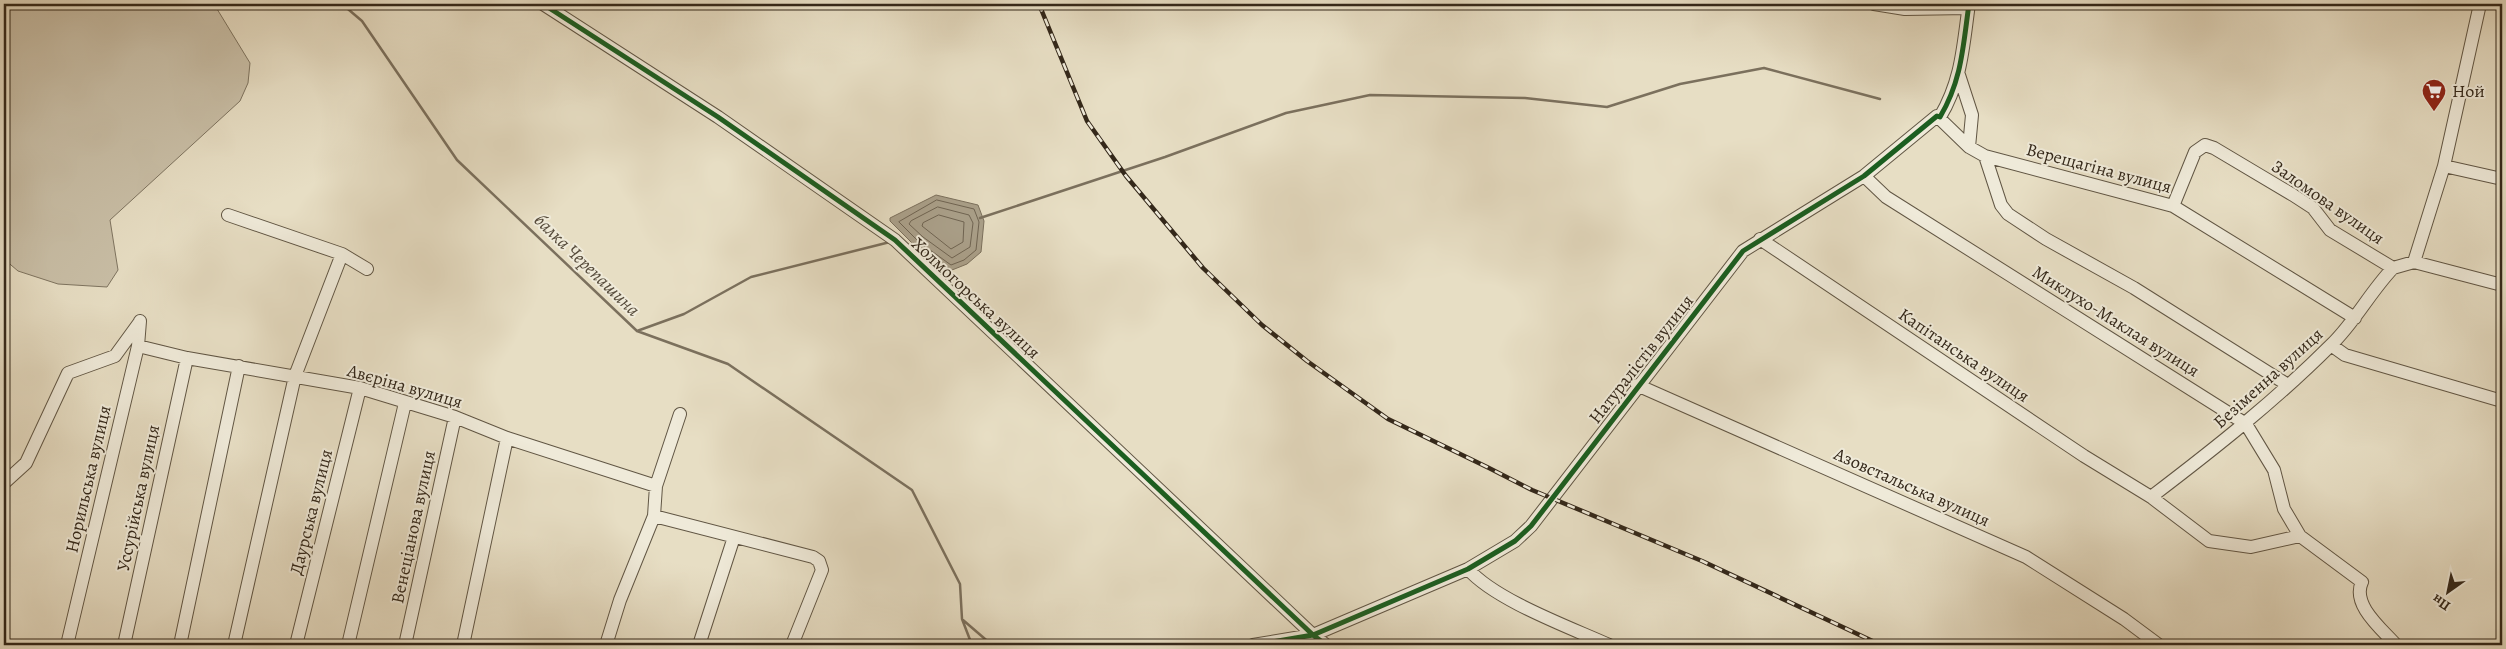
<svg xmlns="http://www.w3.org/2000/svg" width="2506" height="649" font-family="Alegreya,serif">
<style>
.green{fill:#c9bfa7;stroke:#7e7460}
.water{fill:#aaa08a;stroke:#7b705d}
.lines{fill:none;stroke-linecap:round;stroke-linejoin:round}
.shore{stroke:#6f6452;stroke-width:1}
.stream{stroke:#7b705d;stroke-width:2.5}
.minor-casing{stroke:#615644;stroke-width:14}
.minor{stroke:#efead9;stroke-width:12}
.rail-casing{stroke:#34281a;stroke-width:4.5}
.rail{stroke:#efead9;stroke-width:2.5;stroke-dasharray:8;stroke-linecap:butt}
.cycleway-casing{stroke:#efead9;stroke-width:8}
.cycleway{stroke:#1b5e20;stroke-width:5}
.labels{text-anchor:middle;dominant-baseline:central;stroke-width:4;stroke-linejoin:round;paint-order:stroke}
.poi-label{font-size:18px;fill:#34281a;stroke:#efead9;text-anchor:start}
.street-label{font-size:18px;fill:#34281a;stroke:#efead9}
.water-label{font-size:19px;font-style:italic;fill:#574c3c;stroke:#efead9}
</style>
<rect width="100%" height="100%" fill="#e7dec4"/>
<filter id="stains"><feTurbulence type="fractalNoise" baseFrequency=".004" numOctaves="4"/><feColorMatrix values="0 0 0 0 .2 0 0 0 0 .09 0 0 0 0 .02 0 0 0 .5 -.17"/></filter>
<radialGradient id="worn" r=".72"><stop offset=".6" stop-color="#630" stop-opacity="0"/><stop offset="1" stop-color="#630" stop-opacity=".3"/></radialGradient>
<path class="green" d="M4 4H214L250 63 248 83 240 101 110 220 118 270 107 287 58 284 18 271 4 259Z"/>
<path class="water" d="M936 195 978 205 984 221 981 252 967 264 952 270 915 246 890 221V218Z"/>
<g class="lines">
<path class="shore" d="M937 200 974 209 979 222 976 250 964 260 951 265 919 242 899 222Z
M938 207 969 215 973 223 970 247 952 258 923 237 909 224 911 221Z
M939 215 964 222 963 242 951 249 922 226 923 223Z"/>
<path class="stream" d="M342 4 362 21 457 160 637 331 728 364 912 490 960 584 962 619 972 645
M980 218 1165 157 1286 113 1370 95 1525 98 1607 107 1680 84 1764 68 1880 99
M637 331 684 314 751 277 890 242
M963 620 992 645"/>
<defs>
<path id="minor" d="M543 4 718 117 895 240 1313 635 1326 645
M1874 4 1905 9 1968 8
M1959 75 1972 115 1969 147
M1937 116 1969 147 1985 156 2173 206 2355 318
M1985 156 2001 205 2008 214 2046 239 2134 288 2288 385
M2444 166 2502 179
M1864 176 1886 197 2246 424 2274 470 2284 509 2300 536
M2173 206 2195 152 2205 145 2214 148 2293 195 2313 208 2330 230 2393 268 2414 262 2502 285
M228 215 342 254 367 269
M1760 239 2084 456 2151 497 2209 541 2251 547 2300 536 2362 582C2351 605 2383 630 2396 645
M2414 262 2444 166 2480 4
M2331 345 2345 355 2502 401
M138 346 187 358 360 388 455 417 507 438 656 486
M1637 385 2026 557 2124 619 2159 645
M4 483 26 463 68 373 115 356 139 323
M2151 497C2214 449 2275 401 2331 345 2355 322 2370 292 2393 268
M654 516 813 557 819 561 822 570 792 645
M1468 569C1495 600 1569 627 1609 645
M67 645 138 346 140 321
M124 645 187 358
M180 645 239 366
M234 645 295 376 342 254
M296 645 360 388
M348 645 405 403
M405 645 455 417
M463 645 507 438
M606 645 620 600 654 516 656 486 680 414
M699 645 734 537
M1253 645 1313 635 1468 569 1515 541 1531 526 1743 251 1864 176 1937 116 1940 117C1962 80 1963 46 1969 4"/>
</defs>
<use href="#minor" class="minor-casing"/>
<use href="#minor" class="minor"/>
<defs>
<path id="rail" d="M1039 4 1087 121 1126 176 1203 268 1262 325 1307 361 1388 419 1489 468 1532 490 1702 561 1881 645"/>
</defs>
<use href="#rail" class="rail-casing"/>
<use href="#rail" class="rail"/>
<defs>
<path id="cycleway" d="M543 4 718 117 895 240 1313 635 1326 645
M1253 645 1313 635 1468 569 1515 541 1531 526 1743 251 1864 176 1937 116 1940 117C1962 80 1963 46 1969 4"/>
</defs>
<use href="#cycleway" class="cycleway-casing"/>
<use href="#cycleway" class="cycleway"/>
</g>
<defs>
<symbol id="supermarket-pin" viewBox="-11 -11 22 30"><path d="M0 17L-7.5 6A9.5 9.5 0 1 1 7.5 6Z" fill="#8f2418" stroke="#efead9"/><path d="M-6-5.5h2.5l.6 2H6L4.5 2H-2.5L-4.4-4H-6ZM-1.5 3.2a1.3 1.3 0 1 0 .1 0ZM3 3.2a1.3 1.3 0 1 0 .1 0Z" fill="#fff"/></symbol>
</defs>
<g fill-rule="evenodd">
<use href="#supermarket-pin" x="2420" y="77" width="28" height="38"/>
</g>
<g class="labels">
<g class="poi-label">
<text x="2452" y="91">Ной</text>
</g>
<g class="street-label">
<text transform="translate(2099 168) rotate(15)">Верещагіна вулиця</text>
<text transform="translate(2328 202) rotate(35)">Заломова вулиця</text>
<text transform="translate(976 298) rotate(43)">Холмогорська вулиця</text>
<text transform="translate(2116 321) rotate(32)">Миклухо-Маклая вулиця</text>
<text transform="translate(1964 355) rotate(34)">Капітанська вулиця</text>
<text transform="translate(1641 359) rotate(-52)">Натуралістів вулиця</text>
<text transform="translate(2268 378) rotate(-42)">Безіменна вулиця</text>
<text transform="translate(405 386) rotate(16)">Авєріна вулиця</text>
<text transform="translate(88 479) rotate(-77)">Норильська вулиця</text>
<text transform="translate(1912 487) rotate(24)">Азовстальська вулиця</text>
<text transform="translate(138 498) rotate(-78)">Уссурійська вулиця</text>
<text transform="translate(311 512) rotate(-76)">Даурська вулиця</text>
<text transform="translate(413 527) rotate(-78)">Венеціанова вулиця</text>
</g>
<g class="water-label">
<text transform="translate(587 265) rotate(44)">балка Черепашина</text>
</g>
</g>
<rect width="2506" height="649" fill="none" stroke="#e7dec4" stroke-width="20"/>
<rect x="5" y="5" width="2496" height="639" fill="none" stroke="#34281a" stroke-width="2.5"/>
<rect x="10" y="10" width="2486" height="629" fill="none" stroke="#34281a"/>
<g transform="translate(2448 592) rotate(213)" stroke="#efead9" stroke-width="4" paint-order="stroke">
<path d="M0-4L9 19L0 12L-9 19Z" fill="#34281a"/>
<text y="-8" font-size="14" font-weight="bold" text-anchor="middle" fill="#34281a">Пн</text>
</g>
<rect width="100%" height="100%" filter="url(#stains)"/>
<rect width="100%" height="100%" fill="url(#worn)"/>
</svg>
